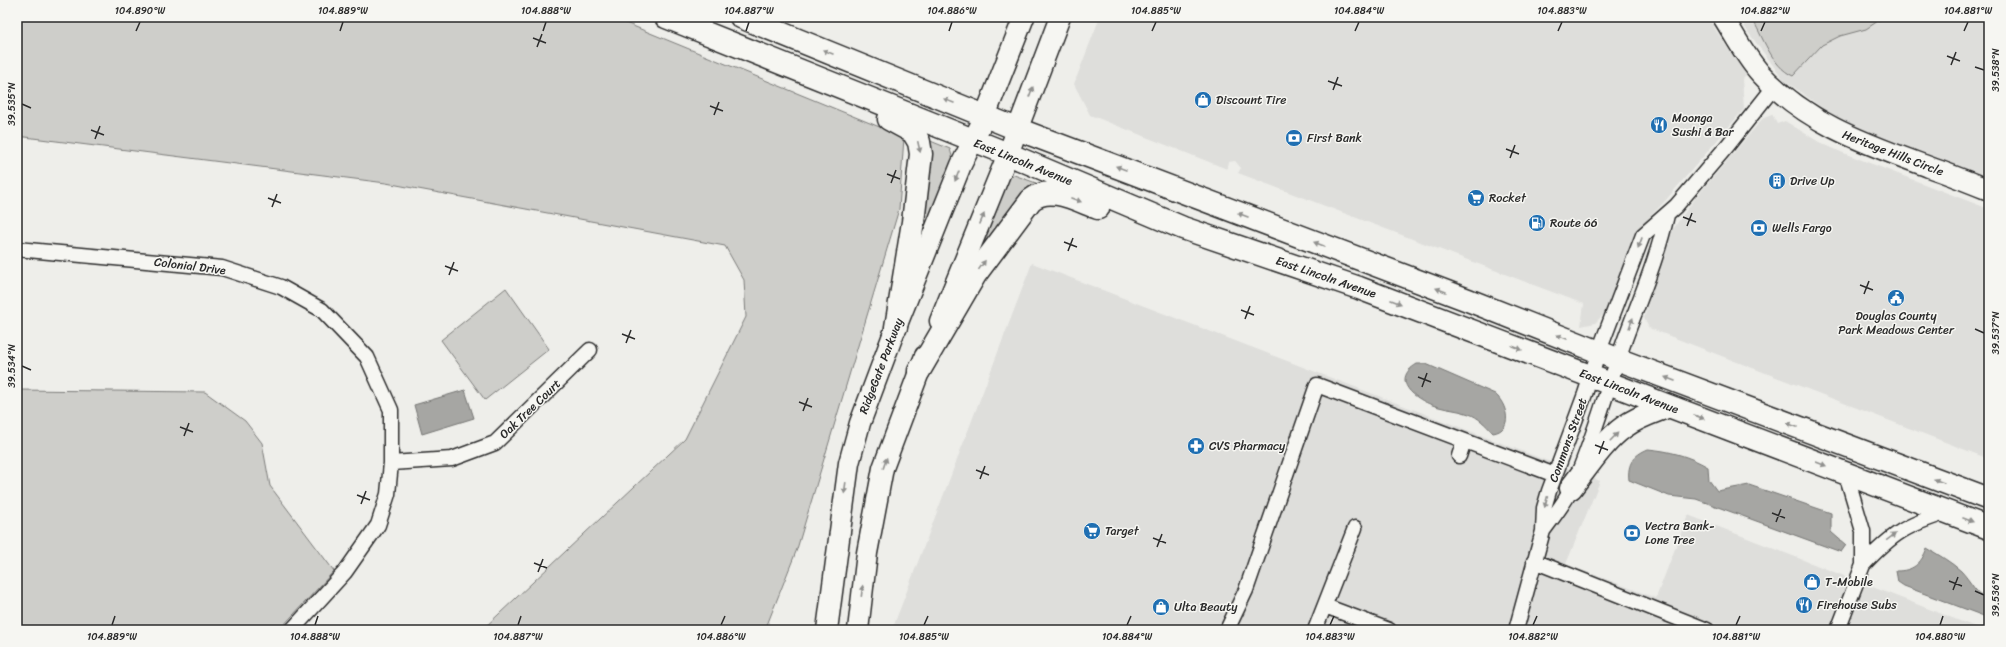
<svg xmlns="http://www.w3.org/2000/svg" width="2006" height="647" font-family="Sriracha,sans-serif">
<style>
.built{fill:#dededb}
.green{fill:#cececa;stroke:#7c7c7a}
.water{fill:#a6a6a3;stroke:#757573}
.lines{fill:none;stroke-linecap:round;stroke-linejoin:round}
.street-casing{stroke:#2b2b2b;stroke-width:17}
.secondary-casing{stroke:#2b2b2b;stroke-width:23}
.primary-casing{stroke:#2b2b2b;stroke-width:25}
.street{stroke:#f6f6f2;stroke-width:14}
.secondary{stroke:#f6f6f2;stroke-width:20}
.primary{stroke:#f6f6f2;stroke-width:22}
.oneway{fill:#90908e}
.ticks{fill:none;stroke:#2b2b2b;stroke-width:1.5}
.labels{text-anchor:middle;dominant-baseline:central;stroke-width:3;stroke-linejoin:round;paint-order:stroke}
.poi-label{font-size:12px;fill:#2b2b2b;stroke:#f6f6f2;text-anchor:start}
.street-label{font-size:12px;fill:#2b2b2b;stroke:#f6f6f2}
.neatline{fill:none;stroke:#2b2b2b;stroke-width:1.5}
.ticks-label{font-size:10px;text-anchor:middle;fill:#2b2b2b}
</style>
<rect width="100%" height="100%" fill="#eeeeea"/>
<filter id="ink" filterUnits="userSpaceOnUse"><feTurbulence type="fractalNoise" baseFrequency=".025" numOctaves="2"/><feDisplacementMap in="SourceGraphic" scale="8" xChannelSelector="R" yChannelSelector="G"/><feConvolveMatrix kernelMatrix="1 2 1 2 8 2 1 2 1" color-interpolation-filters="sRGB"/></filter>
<g filter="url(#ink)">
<path class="built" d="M1100 17H1710L1715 29 1746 75 1742 79 1744 109 1665 201 1638 229 1607 311 1595 323 1581 326 1584 304 1238 173 1241 168 1235 161 1229 162 1227 169 1090 115 1074 84Z
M1739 17H1989V177L1842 122 1784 80 1748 32Z
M1772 114 1777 124 1785 121 1819 142 1841 152 1989 209V459L1649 328 1644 318 1666 239 1693 201 1764 117Z
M1032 263 1600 481 1566 564 1656 598 1688 515 1983 630H892Z"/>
<path class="green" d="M17 17H611L904 137 899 209 797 549 765 630H482L685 439 746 317 744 280 725 246 386 183 17 136Z
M1751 17H1884L1866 29 1840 36 1822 45 1793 76C1771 66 1763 36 1751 17Z
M928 140 950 149 953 160 921 240Z
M1014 175 1036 183V187L973 259 1009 176Z
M506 288 549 349 485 400 441 340Z
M17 390 205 392 245 421 262 443 270 486 334 571 279 630H17Z"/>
<path class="water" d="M1417 364H1426L1495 394C1507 404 1514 430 1493 433 1486 425 1478 417 1469 414 1459 410 1449 410 1439 407 1418 402 1388 381 1417 364Z
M465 390 474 418 422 434 414 405Z
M1648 449C1670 451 1689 456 1708 467L1709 480 1717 491 1749 485 1831 513V532L1846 545 1841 552 1696 499 1669 496 1629 480C1627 463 1634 455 1648 449Z
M1927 548C1939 555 1951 562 1961 571 1970 580 1977 596 1989 601V618L1904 586 1898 582 1896 571C1913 571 1921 564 1927 548Z"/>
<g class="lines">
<defs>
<path id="street" d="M17 249 222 268 281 287 322 310 367 357 391 410V463L388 494 378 525 345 572 292 630
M1459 456 1464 441
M391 463 452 459 495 443 590 350
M1543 531C1553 517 1564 504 1572 488 1591 446 1603 402 1618 359 1634 311 1656 265 1667 215
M1534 561 1707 630
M1863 565C1893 533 1906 525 1948 512
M1325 606 1389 630
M1227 630 1246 590 1317 385 1555 475
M1315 630 1355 528
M1516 630 1543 531 1544 508 1549 491 1585 394 1599 351 1643 235 1676 206 1728 145 1774 87
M1838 630 1863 565V531L1846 474"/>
<path id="secondary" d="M1723 17C1735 36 1745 56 1760 73 1807 124 1867 144 1929 167 1949 174 1969 182 1989 190
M940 321 1008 154 1060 17
M827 630 849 463 860 423 896 327 961 165 985 116 1024 17
M858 630 867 553 883 468 925 356"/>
<path id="primary" d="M666 17 1008 154 1183 228 1359 288 1989 528
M741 17 1017 129 1468 300 1617 359 1989 499
M889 119 913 132 919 142 921 154 913 222 896 327
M919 371 975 275 1031 200C1050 184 1078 201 1098 208
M1571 488C1586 469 1604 441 1624 427 1637 417 1654 412 1669 406"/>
</defs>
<use href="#street" class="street-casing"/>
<use href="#secondary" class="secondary-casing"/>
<use href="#primary" class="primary-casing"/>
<use href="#street" class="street"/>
<use href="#secondary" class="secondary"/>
<use href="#primary" class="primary"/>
</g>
<defs><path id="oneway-solid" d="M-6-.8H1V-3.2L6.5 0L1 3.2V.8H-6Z"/></defs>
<g class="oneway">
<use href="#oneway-solid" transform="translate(828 52) rotate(-158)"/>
<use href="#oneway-solid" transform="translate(1031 92) rotate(-69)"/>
<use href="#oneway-solid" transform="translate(949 101) rotate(-158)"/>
<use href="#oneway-solid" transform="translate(919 147) rotate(77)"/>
<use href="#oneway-solid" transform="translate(1121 168) rotate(-159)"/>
<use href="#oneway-solid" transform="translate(957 176) rotate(112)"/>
<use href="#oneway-solid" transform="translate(1076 200) rotate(21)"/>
<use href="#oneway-solid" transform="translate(1243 215) rotate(-159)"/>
<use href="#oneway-solid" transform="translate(982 219) rotate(-67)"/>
<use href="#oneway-solid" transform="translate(1640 243) rotate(111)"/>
<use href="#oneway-solid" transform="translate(1319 244) rotate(-159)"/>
<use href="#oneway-solid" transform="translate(982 265) rotate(-54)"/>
<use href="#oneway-solid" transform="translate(1441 290) rotate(-159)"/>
<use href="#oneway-solid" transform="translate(1396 302) rotate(21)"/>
<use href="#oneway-solid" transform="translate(1631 323) rotate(-70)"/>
<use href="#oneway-solid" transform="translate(1562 337) rotate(-159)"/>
<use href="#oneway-solid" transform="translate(1517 348) rotate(21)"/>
<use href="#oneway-solid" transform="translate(1670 379) rotate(-159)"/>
<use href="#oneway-solid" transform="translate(1699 417) rotate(21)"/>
<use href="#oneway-solid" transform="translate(1792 425) rotate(-159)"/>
<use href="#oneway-solid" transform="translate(1614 437) rotate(-46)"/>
<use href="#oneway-solid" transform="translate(885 463) rotate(-71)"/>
<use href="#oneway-solid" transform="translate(1821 464) rotate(21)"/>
<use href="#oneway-solid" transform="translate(1939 481) rotate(-159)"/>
<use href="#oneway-solid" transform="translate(845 488) rotate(98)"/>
<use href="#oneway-solid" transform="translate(1546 502) rotate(104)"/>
<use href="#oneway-solid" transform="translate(1968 520) rotate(21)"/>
<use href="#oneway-solid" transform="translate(1891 537) rotate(-36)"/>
<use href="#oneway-solid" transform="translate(862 591) rotate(-83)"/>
</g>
</g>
<path class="ticks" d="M136 31 140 22M340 31 343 22M543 31 546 22M746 31 749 22M949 31 952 22M1152 31 1156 22M1355 31 1359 22M1558 31 1562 22M1761 31 1765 22M1964 31 1968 22M533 38 546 43M537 47 542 34M1947 56 1960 61M1951 65 1956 52M1975 67 1984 70M1328 81 1342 86M1333 90 1338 77M22 104 31 108M710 106 723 111M714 115 719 102M91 130 104 135M95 139 100 126M1506 149 1519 154M1510 158 1515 145M887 174 900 179M891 183 896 170M268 198 281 203M272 207 277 194M1683 217 1696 222M1687 226 1692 213M1064 242 1077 247M1068 251 1073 238M445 266 458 271M449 275 454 262M1860 285 1873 290M1864 294 1869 281M1241 310 1254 315M1245 319 1250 306M1975 329 1984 333M622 334 635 339M626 343 631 330M22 366 31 370M1418 377 1431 382M1422 387 1427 373M799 402 812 407M803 411 808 398M180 427 193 432M184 436 189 423M1595 445 1608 450M1599 454 1604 441M976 470 989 475M980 479 985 466M357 495 370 500M361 504 366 491M1772 513 1785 518M1776 522 1781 509M1153 538 1166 543M1157 547 1162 534M534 563 547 568M538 572 543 559M1949 581 1962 586M1953 590 1958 577M1975 591 1984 595M112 625 115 616M315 625 318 616M518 625 521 616M721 625 725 616M924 625 928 616M1127 625 1131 616M1330 625 1334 616M1533 625 1537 616M1736 625 1740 616M1940 625 1943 616"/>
<defs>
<symbol id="shop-disc" viewBox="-11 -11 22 22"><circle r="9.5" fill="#1f6fb2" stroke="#f6f6f2"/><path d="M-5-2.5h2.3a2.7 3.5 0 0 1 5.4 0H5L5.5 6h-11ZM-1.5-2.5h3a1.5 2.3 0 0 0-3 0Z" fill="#fff"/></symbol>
<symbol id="restaurant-disc" viewBox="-11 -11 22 22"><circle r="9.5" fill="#1f6fb2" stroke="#f6f6f2"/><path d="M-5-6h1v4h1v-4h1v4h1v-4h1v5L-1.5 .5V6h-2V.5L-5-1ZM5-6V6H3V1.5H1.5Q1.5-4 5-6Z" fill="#fff"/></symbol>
<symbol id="bank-disc" viewBox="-11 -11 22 22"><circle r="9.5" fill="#1f6fb2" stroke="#f6f6f2"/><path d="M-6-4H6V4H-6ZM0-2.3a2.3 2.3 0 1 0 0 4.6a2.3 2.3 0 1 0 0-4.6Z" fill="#fff"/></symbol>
<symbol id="building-disc" viewBox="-11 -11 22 22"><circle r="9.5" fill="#1f6fb2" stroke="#f6f6f2"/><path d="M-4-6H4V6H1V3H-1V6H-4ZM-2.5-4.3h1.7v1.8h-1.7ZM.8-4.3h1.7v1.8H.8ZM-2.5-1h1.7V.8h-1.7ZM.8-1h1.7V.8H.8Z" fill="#fff"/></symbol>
<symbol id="supermarket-disc" viewBox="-11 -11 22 22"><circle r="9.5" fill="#1f6fb2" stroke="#f6f6f2"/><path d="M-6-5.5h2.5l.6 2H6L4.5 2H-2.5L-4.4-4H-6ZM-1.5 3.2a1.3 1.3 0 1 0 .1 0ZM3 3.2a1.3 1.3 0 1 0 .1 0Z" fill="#fff"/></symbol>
<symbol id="fuel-disc" viewBox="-11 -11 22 22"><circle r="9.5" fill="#1f6fb2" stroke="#f6f6f2"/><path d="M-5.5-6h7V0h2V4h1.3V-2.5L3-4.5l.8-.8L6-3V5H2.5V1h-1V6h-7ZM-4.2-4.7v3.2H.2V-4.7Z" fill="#fff"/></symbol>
<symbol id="civic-disc" viewBox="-11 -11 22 22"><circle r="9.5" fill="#1f6fb2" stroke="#f6f6f2"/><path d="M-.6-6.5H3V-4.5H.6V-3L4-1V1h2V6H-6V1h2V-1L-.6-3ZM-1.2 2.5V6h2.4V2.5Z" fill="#fff"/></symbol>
<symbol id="pharmacy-disc" viewBox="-11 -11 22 22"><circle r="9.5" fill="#1f6fb2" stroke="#f6f6f2"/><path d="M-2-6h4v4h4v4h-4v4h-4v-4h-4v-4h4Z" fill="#fff"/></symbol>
</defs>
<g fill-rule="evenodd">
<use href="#shop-disc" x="1193" y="90" width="20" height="20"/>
<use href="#restaurant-disc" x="1649" y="115" width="20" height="20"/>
<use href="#bank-disc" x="1284" y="128" width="20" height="20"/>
<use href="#building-disc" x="1767" y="171" width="20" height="20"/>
<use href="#supermarket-disc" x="1466" y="188" width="20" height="20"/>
<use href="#fuel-disc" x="1527" y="213" width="20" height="20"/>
<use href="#bank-disc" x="1749" y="218" width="20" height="20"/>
<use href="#civic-disc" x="1886" y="288" width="20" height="20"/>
<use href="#pharmacy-disc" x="1186" y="436" width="20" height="20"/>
<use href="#supermarket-disc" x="1082" y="521" width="20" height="20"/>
<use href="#bank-disc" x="1622" y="523" width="20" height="20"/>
<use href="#shop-disc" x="1802" y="572" width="20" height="20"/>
<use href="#restaurant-disc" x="1794" y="595" width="20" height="20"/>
<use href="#shop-disc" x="1151" y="597" width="20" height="20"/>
</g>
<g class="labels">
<g class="poi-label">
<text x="1216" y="100">Discount Tire</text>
<text x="1672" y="118">Moonga<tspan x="1672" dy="14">Sushi &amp; Bar</tspan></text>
<text x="1307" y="138">First Bank</text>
<text x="1790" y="181">Drive Up</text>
<text x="1489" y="198">Rocket</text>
<text x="1550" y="223">Route 66</text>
<text x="1772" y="228">Wells Fargo</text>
<text x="1896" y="316" text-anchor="middle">Douglas County<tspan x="1896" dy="14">Park Meadows Center</tspan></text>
<text x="1209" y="446">CVS Pharmacy</text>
<text x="1645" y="526">Vectra Bank-<tspan x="1645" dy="14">Lone Tree</tspan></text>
<text x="1105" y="531">Target</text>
<text x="1825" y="582">T-Mobile</text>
<text x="1817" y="605">Firehouse Subs</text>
<text x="1174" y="607">Ulta Beauty</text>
</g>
<g class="street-label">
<text transform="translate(1893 153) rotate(21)">Heritage Hills Circle</text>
<text transform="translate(1023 162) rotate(22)">East Lincoln Avenue</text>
<text transform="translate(190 266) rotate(7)">Colonial Drive</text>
<text transform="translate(1326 277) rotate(19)">East Lincoln Avenue</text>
<text transform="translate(881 366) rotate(-69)">RidgeGate Parkway</text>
<text transform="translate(1629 391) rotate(21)">East Lincoln Avenue</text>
<text transform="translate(530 409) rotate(-44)">Oak Tree Court</text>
<text transform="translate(1568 440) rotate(-70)">Commons Street</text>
</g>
</g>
<rect width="2006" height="647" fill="none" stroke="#f6f6f2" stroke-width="44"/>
<rect x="22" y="22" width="1962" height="603" class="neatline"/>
<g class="ticks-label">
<text x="140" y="14">104.890°W</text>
<text x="343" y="14">104.889°W</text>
<text x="546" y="14">104.888°W</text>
<text x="749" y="14">104.887°W</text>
<text x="952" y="14">104.886°W</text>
<text x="1156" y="14">104.885°W</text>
<text x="1359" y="14">104.884°W</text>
<text x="1562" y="14">104.883°W</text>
<text x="1765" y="14">104.882°W</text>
<text x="1968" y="14">104.881°W</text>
<text transform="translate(1995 70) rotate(-90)" y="4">39.538°N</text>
<text transform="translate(11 104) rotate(-90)" y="4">39.535°N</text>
<text transform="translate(1995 333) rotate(-90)" y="4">39.537°N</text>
<text transform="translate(11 366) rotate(-90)" y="4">39.534°N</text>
<text transform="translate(1995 595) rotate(-90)" y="4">39.536°N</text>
<text x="112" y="640">104.889°W</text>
<text x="315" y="640">104.888°W</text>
<text x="518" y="640">104.887°W</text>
<text x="721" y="640">104.886°W</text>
<text x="924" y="640">104.885°W</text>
<text x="1127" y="640">104.884°W</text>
<text x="1330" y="640">104.883°W</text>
<text x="1533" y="640">104.882°W</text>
<text x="1736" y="640">104.881°W</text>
<text x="1940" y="640">104.880°W</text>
</g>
</svg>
